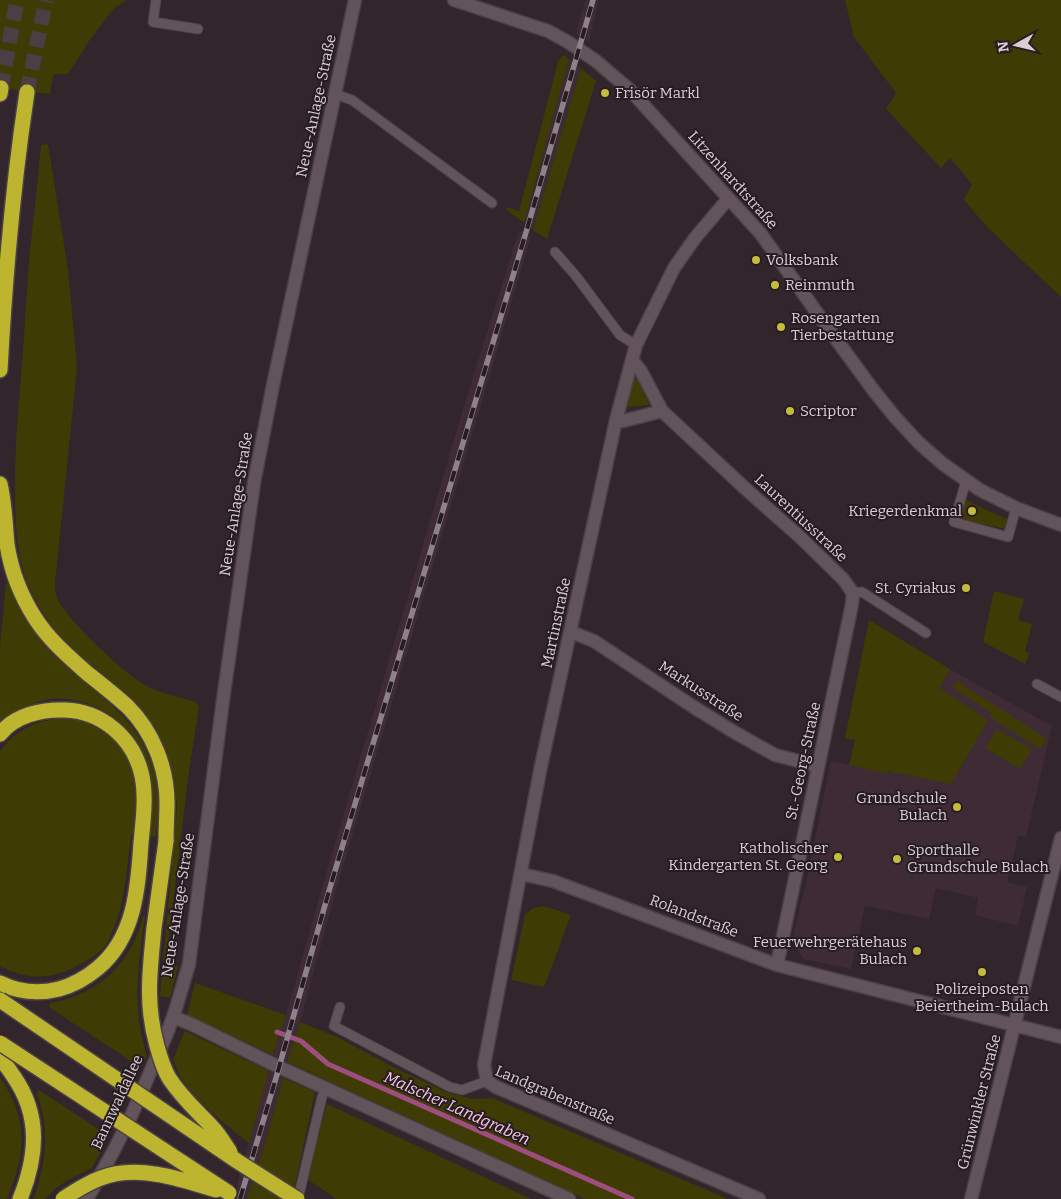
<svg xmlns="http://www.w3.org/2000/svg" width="1061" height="1199" font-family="Bitter,serif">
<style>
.built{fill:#3e2b36}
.green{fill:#3e3b04}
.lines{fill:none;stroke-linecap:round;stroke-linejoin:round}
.stream{stroke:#9e4d7f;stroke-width:5}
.highway-tunnel{stroke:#4b3e45;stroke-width:15;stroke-dasharray:15 8;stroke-linecap:butt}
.lane-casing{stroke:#4b4046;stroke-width:11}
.street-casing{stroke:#4b4046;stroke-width:15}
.secondary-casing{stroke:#4b4046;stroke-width:15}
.highway-casing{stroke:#4b4046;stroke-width:18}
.lane{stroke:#63545c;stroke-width:9}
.street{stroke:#63545c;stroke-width:12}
.secondary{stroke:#63545c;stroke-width:12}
.highway{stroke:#bdb52f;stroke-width:15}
.rail-casing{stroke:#8d8288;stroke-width:5.5}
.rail{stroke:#281c23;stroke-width:4;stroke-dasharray:11;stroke-linecap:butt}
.highway-bridge-casing{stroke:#4b4046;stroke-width:18;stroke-linecap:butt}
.highway-bridge{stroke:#bdb52f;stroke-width:15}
.poi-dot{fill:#c4bc3d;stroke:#281c23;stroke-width:2}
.labels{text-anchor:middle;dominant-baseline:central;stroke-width:4;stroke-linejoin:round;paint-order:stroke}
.poi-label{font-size:15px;fill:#d8cfd3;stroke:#281c23;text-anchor:start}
.street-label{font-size:15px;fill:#d8cfd3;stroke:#281c23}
.water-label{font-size:16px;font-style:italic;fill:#f6c8e1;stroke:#281c23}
</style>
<rect width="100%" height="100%" fill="#32252c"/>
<path class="built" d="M585 0H599L589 42 576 34Z
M569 59 581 68 533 230 524 223Z
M519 230 531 237 335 894 300 1022 287 1062 273 1055 286 1015 323 884 463 409Z
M950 669 1052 726 1026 837 1018 836 1007 882 1027 887 1018 926 975 915 978 898 936 888 929 919 865 906 851 969 803 959 792 940 806 883 831 761 888 773 940 688Z
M269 1071 283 1078 263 1150 247 1199H233Z"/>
<path class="green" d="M0 0H127L114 8 89 41 68 74H55L53 76 50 94 0 88Z
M845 0H1061V297L988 228 964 200 972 184 950 158 941 168 886 109 896 93 854 37Z
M564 55 569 59 524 223 507 210V207L519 211 558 62 562 56Z
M581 68 596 81 547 239 533 230Z
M48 144 68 270 77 368 55 583C56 587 55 592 56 595 62 616 125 674 145 685 159 693 176 696 192 701L196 702 199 707 188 778 166 961 178 967 170 998 160 996 177 808C175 779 170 749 153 725 127 687 85 665 56 631 44 616 34 599 27 582 16 552 15 519 15 488 15 443 19 398 23 352 25 318 27 284 30 250 34 215 38 180 41 145Z
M635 379H637L648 401 649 405 628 407 626 404Z
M965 499 980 507 1009 520 1005 529 963 520 961 516Z
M6 583H8L9 584C19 607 31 628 46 647 59 661 75 673 89 685 131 720 155 746 159 803 159 814 157 826 156 837L150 836C153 807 155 780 143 753 129 719 89 696 52 699 43 700 35 703 26 707 16 711 8 715 0 722V648Z
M994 591 1024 599 1018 620 1032 624 1025 652 1030 653 1025 664 983 642Z
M869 620 950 669 940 688 988 720 951 784 888 771V774L849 765 855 740 845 738Z
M957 681 1047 739 1040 749 990 717 992 713 953 688Z
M70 718C113 727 135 755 137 800 138 811 135 823 134 834L131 835C127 867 124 919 105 946 99 955 73 969 63 972 40 980 21 977 0 966V751C19 727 39 719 70 718Z
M997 729 1032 749 1020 769 985 748Z
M544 906 571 915 544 987 511 980 525 915 533 908Z
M143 916H145C140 952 134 990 140 1026 141 1036 144 1046 147 1056L140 1067 50 1008 49 1005 51 1003C99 994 131 964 143 916Z
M195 983 286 1015 273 1055 187 1015Z
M300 1022 337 1037 393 1067 446 1092 472 1099 492 1098 728 1199H585L287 1062Z
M184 1032H187L269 1071 249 1143C225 1124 201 1106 183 1081 179 1075 176 1067 173 1060Z
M0 1077C29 1120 26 1153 7 1199H0Z
M283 1078 315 1092 292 1199H247L263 1150Z
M39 1090 109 1136 92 1168 68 1180 56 1188 45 1199H33C46 1165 51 1127 36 1093Z
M327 1104 531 1199H336L307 1179Z"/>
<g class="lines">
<path class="stream" d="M277 1032 301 1041 328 1064 632 1199"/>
<path class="highway-tunnel" d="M1 88 17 0
M27 92 46 0"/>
<defs>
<path id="lane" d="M156 0 153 22 198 29
M335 94 352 100 492 203
M555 252 576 276 620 335 636 345
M966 481 954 522 1008 537 1016 508
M853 593 862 592 926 633
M1037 684 1061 697
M340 1007 334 1026 450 1087 462 1090 487 1081
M298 1199 322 1097 326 1088"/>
<path id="street" d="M728 199 695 238 674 268 636 345 616 420 541 766 484 1065 487 1081 496 1087 759 1199
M633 361 641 371 662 411 748 491 800 537 843 579 853 593 852 604 777 965
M616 420 623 421 662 411
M571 632 594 641 692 706 734 732 775 755 818 766
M521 874 553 881 777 965 1061 1037
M173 1017 191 1024 279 1067 569 1199
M87 1199 113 1152 132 1114 168 1031 176 1008 189 964 223 700 254 483 273 385 355 0"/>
<path id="secondary" d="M454 0 548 31 568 42 596 61 630 90 761 234 830 331 874 391 895 417 919 443 943 464 980 490 1016 508 1061 525
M971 1199 1061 838"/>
<path id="highway" d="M0 94 1 88
M0 370C5 277 13 184 27 92
M0 484C5 506 5 524 7 544 11 571 21 596 35 618 49 640 68 656 87 673 101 684 115 695 128 707 153 732 167 768 167 803 167 815 166 828 166 841
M0 734C15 715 42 709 65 710 101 711 132 737 141 772 147 794 143 821 141 843 138 888 135 937 98 968 86 978 74 985 59 989 39 994 18 992 0 983
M0 1059C6 1064 10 1071 14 1077 41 1116 37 1157 20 1199"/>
</defs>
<use href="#lane" class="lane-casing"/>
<use href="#street" class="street-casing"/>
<use href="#secondary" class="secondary-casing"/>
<use href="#highway" class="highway-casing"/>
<use href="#lane" class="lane"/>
<use href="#street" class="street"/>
<use href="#secondary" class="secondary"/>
<use href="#highway" class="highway"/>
<defs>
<path id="rail" d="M240 1199 276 1078 329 891 527 229 593 0"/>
</defs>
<use href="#rail" class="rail-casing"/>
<use href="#rail" class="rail"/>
<defs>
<path id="highway-bridge" d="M166 841C162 870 158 899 154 928 150 970 145 1004 157 1046 160 1057 163 1068 169 1078 182 1098 196 1110 212 1127 219 1134 224 1143 230 1152
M0 1000 237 1161 297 1199
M0 1043 229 1193
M63 1199C75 1191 87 1183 101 1178 137 1164 181 1179 216 1190"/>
</defs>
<use href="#highway-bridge" class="highway-bridge-casing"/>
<use href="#highway-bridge" class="highway-bridge"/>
</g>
<g class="poi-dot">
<circle cx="605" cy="93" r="5"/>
<circle cx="756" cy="260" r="5"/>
<circle cx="775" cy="285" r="5"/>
<circle cx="781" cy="327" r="5"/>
<circle cx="790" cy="411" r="5"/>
<circle cx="972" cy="511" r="5"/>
<circle cx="966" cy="588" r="5"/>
<circle cx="957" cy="807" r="5"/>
<circle cx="838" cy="857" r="5"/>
<circle cx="897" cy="859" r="5"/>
<circle cx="917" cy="951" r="5"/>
<circle cx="982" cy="972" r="5"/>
</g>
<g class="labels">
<g class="poi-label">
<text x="615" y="93">Frisör Markl</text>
<text x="766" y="260">Volksbank</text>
<text x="785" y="285">Reinmuth</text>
<text x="791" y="318">Rosengarten<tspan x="791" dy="17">Tierbestattung</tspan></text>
<text x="800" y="411">Scriptor</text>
<text x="962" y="511" text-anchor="end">Kriegerdenkmal</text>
<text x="956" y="588" text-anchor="end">St. Cyriakus</text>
<text x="947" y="798" text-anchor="end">Grundschule<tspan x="947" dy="17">Bulach</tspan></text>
<text x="828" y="848" text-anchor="end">Katholischer<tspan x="828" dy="17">Kindergarten St. Georg</tspan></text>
<text x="907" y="850">Sporthalle<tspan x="907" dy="17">Grundschule Bulach</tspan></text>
<text x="907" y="942" text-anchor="end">Feuerwehrgerätehaus<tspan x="907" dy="17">Bulach</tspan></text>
<text x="982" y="989" text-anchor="middle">Polizeiposten<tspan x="982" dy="17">Beiertheim-Bulach</tspan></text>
</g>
<g class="street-label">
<text transform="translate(316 106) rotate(-78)">Neue-Anlage-Straße</text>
<text transform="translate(733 180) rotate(48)">Litzenhardtstraße</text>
<text transform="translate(236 504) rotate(-81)">Neue-Anlage-Straße</text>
<text transform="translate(801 518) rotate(43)">Laurentiusstraße</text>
<text transform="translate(556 623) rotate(-78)">Martinstraße</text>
<text transform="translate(701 691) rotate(33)">Markusstraße</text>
<text transform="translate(803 761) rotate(-78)">St.-Georg-Straße</text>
<text transform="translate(178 905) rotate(-81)">Neue-Anlage-Straße</text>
<text transform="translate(694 916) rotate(21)">Rolandstraße</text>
<text transform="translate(555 1095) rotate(23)">Landgrabenstraße</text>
<text transform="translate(117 1102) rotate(-65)">Bannwaldallee</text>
<text transform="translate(979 1102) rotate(-76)">Grünwinkler Straße</text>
</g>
<g class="water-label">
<text transform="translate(457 1108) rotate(24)">Malscher Landgraben</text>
</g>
</g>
<g transform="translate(1016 45) rotate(262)" stroke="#281c23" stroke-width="4" paint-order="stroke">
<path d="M0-4L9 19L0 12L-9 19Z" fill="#d8cfd3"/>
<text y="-8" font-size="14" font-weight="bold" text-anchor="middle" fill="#d8cfd3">N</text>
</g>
</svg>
